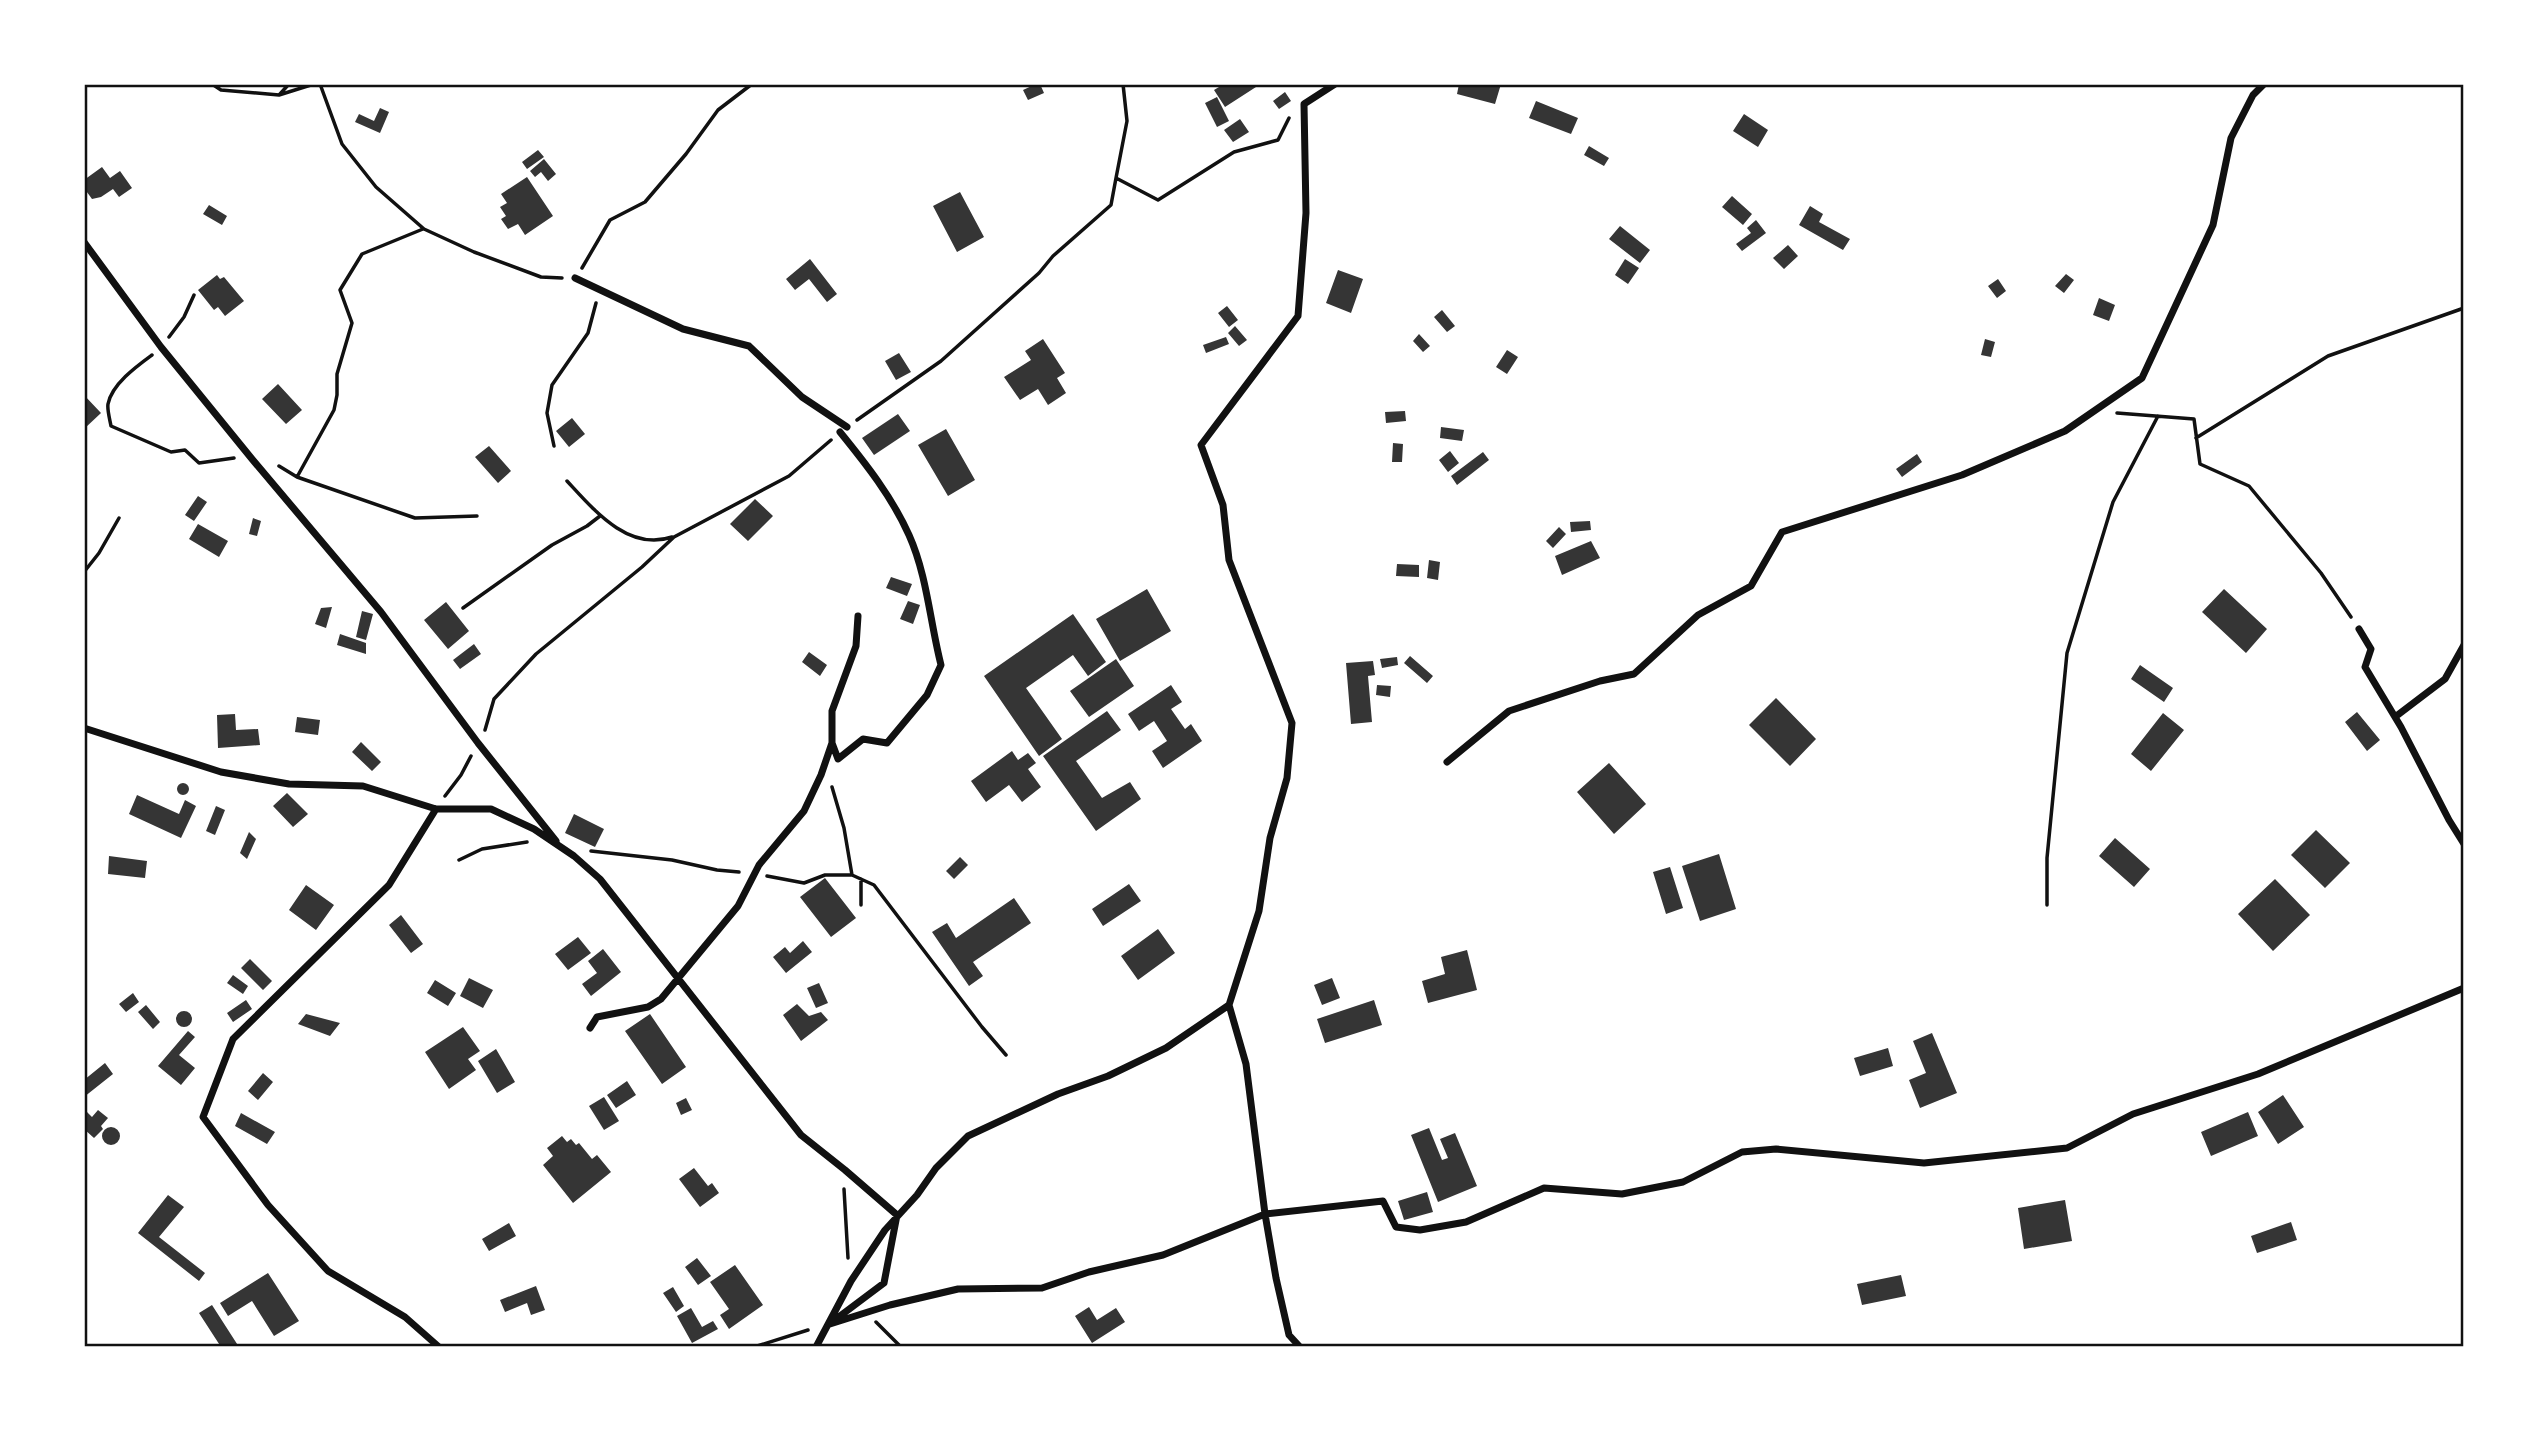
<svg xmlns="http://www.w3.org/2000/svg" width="2548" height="1431" font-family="Lato,sans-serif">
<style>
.building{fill:#353535}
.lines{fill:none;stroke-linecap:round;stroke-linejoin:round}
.path{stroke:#111;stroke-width:3.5}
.minor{stroke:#111;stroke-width:7}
.neatline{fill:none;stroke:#111;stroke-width:2.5}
</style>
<rect width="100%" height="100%" fill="#fff"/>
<path class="building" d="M1036 84H1040L1044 93 1028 100 1023 90Z
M1224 84H1254L1256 87 1225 107 1214 90Z
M1459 84H1501L1495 104 1457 94Z
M1285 92 1291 101 1279 109 1273 101Z
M1217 97 1229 121 1217 127 1205 103Z
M1536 101 1578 118 1571 134 1529 118Z
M380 108 389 112 380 133 355 122 359 114 374 121Z
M1744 114 1768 130 1758 147 1733 131Z
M1240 119 1249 132 1233 142 1224 130Z
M1589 146 1609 158 1604 166 1584 155Z
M538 150 544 157 527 169 522 162Z
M544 159 556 174 548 181 541 172 535 177 530 171Z
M102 167 110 178 120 171 132 188 119 197 113 189 101 197 92 199 84 188V180Z
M527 177 553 216 525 235 518 224 508 229 501 219 506 216 500 207 507 203 501 194Z
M960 192 984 237 957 252 933 206Z
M1732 196 1752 214 1743 225 1722 207Z
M209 205 227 216 222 225 203 214Z
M1810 206 1823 214 1819 222 1850 239 1843 250 1799 225Z
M1756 220 1766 233 1742 251 1736 244 1751 233 1747 228Z
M1620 226 1650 250 1640 263 1609 239Z
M1788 245 1798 256 1784 269 1773 258Z
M810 259 837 294 827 302 809 279 795 290 786 279Z
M1625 259 1639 268 1628 284 1615 275Z
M1338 270 1363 279 1351 313 1326 303Z
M2066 274 2074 280 2064 293 2055 286Z
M217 275 220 279 224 277 244 301 225 316 218 307 214 310 198 290Z
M1998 279 2006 291 1997 298 1988 286Z
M2099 298 2115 305 2109 321 2093 315Z
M1227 306 1238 320 1229 327 1218 313Z
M1442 310 1455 326 1447 332 1434 317Z
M1235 326 1247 340 1239 346 1228 333Z
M1419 334 1430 346 1423 352 1413 341Z
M1226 337 1229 344 1206 353 1203 345Z
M1043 339 1065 373 1057 378 1066 393 1048 405 1038 389 1020 400 1004 377 1031 360 1025 351Z
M1985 339 1995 342 1991 357 1981 355Z
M1507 350 1518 357 1507 374 1496 367Z
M899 353 911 372 896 380 885 361Z
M278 384 302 410 286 424 262 399Z
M84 395 101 413 84 429Z
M1405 411 1406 421 1386 423 1385 412Z
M898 414 910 431 874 455 862 438Z
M572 418 585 434 569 447 556 431Z
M1441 427 1464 430 1462 441 1440 438Z
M946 429 975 480 948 496 918 445Z
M1393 443 1403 444 1402 462H1392Z
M489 446 511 471 498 483 475 457Z
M1450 451 1459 463 1448 472 1439 460Z
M1483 452 1489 460 1457 485 1451 476Z
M1917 454 1922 462 1902 477 1896 469Z
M198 496 207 502 194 521 185 515Z
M755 499 773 516 748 541 730 524Z
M253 518 261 521 257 536 249 534Z
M1590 521 1591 530 1571 532 1570 522Z
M198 524 228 541 219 557 189 539Z
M1559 527 1566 534 1553 548 1546 541Z
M1591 541 1600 558 1562 575 1555 556Z
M1429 560 1440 562 1438 580 1427 578Z
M1397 564 1419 565V577L1396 576Z
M891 577 912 584 907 596 886 588Z
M1147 589 1171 631 1120 661 1096 619Z
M2224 589 2267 629 2246 653 2202 612Z
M908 601 920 605 913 624 900 619Z
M446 602 469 631 448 649 424 620Z
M332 607 326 628 315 624 321 608Z
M362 611 373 614 366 640 356 637Z
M1073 614 1106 662 1088 676 1073 655 1026 688 1062 739 1039 756 984 676Z
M340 634 366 643V654L337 645Z
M474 644 481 654 460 669 453 660Z
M809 652 827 665 820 676 802 662Z
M1410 656 1433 676 1427 683 1404 663Z
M1397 657 1398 665 1382 668 1380 659Z
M1116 659 1134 686 1089 717 1070 691Z
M1373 661 1375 675 1368 676 1372 722 1351 724 1346 663Z
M2140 665 2173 688 2164 702 2131 679Z
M1171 685 1182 702 1171 709 1185 729 1191 724 1202 741 1163 768 1152 751 1167 741 1154 721 1139 731 1128 714Z
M1377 685 1391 686 1390 697 1376 695Z
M1776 698 1816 739 1790 766 1749 725Z
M1107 711 1121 730 1076 761 1102 798 1130 782 1141 799 1096 831 1043 756Z
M2357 712 2380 740 2367 751 2345 722Z
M2163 713 2184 730 2151 771 2131 754Z
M235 714 236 730 258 729 260 745 218 748 217 715Z
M297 717 320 720 318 735 295 732Z
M361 742 381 762 372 771 352 752Z
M1012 751 1018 760 1028 753 1036 763 1028 769 1041 787 1022 802 1009 785 986 802 971 781Z
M1609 763 1646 804 1614 834 1577 792Z
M177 789a6 6 0 1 1 12 0a6 6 0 1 1-12 0Z
M287 793 308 814 293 827 273 806Z
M137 795 179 814 185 800 196 806 181 838 129 814Z
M216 806 225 810 215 835 206 831Z
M574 814 604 829 595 847 565 833Z
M2316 830 2350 863 2325 888 2291 855Z
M249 832 256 839 247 859 240 853Z
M2115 838 2150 869 2134 887 2099 856Z
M1719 854 1736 909 1700 921 1682 866Z
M109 856 147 861 145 878 108 874Z
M960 857 968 865 954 879 946 871Z
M1670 867 1683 908 1666 914 1653 872Z
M825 878 856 918 831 937 800 897Z
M2275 879 2310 915 2273 951 2238 914Z
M1129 884 1141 901 1103 926 1092 909Z
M306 885 334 905 316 930 289 910Z
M1014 898 1031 923 973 962 983 976 969 986 932 932 947 923 956 938Z
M401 915 423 944 411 953 389 925Z
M1158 929 1175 953 1138 980 1121 956Z
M578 937 591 953 568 970 555 954Z
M803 941 812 952 786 973 773 957 785 947 790 953Z
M603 949 621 972 591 996 582 984 597 973 588 961Z
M1467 950 1477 990 1428 1003 1422 981 1445 974 1441 957Z
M250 959 272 981 263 990 241 968Z
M233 975 248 986 243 994 227 983Z
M469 978 493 990 483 1008 460 996Z
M1332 978 1340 998 1322 1005 1314 985Z
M435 980 456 993 448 1006 427 993Z
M819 983 828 1003 816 1008 807 988Z
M133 993 139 1002 126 1012 119 1004Z
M246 1000 252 1009 233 1022 227 1013Z
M1374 1000 1382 1025 1325 1043 1317 1019Z
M797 1004 809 1016 821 1012 828 1020 801 1041 783 1015Z
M146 1005 160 1022 153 1029 138 1012Z
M176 1019a8 8 0 1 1 16 0a8 8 0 1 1-16 0Z
M306 1014 340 1023 330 1036 298 1024Z
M650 1014 686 1067 662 1084 625 1031Z
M463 1027 480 1051 468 1059 476 1070 449 1089 425 1052Z
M188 1031 195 1037 179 1055 195 1068 181 1085 158 1066Z
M1932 1033 1957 1093 1920 1108 1909 1080 1926 1073 1913 1041Z
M1888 1048 1893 1066 1860 1076 1854 1058Z
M496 1049 515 1082 497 1093 478 1061Z
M105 1063 113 1074 84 1097V1080Z
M263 1073 273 1082 258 1100 248 1091Z
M627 1081 636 1095 616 1108 607 1095Z
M2283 1095 2304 1127 2278 1144 2258 1112Z
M604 1097 619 1121 604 1130 589 1106Z
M686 1098 692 1110 681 1115 676 1103Z
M98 1110 108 1118 101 1126 103 1129 94 1138 84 1129V1115L87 1112 92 1117Z
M2248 1112 2258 1136 2211 1156 2201 1132Z
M241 1113 275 1132 267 1144 235 1126Z
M102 1136a9 9 0 1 1 18 0a9 9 0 1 1-18 0Z
M1429 1128 1442 1160 1448 1158 1440 1139 1455 1133 1477 1186 1438 1202 1411 1135Z
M562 1136 567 1142 571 1139 576 1145 579 1143 592 1159 597 1155 611 1172 573 1203 543 1165 553 1156 547 1148Z
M694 1168 708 1186 712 1183 719 1193 700 1207 679 1179Z
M1427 1192 1433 1212 1404 1220 1398 1201Z
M168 1195 184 1207 159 1237 205 1273 199 1281 138 1233Z
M2065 1200 2072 1241 2024 1249 2018 1208Z
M2291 1222 2297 1240 2257 1253 2251 1236Z
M509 1223 516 1236 489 1251 482 1239Z
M697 1258 711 1276 698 1285 685 1267Z
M735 1265 763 1305 729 1329 720 1315 729 1309 710 1282Z
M268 1273 299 1321 274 1336 252 1301 228 1316 220 1303Z
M1901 1275 1906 1296 1862 1305 1857 1284Z
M536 1286 545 1310 531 1315 527 1303 505 1312 500 1300Z
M673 1287 684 1306 676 1312 663 1293Z
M212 1305 239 1347H221L199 1313Z
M1089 1307 1097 1320 1116 1308 1125 1322 1092 1343 1075 1316Z
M691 1308 702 1327 713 1321 718 1329 692 1343 677 1316Z"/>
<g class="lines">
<path class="path" d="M212 84 221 90 279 95 314 84
M320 84 342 144 376 187 424 229 474 252 541 277 562 278
M1123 84 1127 121 1116 178 1158 200 1234 152 1278 140 1289 118
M280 94 289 84
M582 268 610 220 645 202 686 154 718 110 752 84
M169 337 184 317 194 295
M152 355C137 366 112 384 108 404 107 410 110 420 111 426L171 452 185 450 199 463 234 458
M2117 413 2194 419 2200 464 2249 486 2321 573 2351 617
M857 420 941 361 1039 273 1053 256 1111 205 1116 178
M2196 438 2328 356 2464 308
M554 446 547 413 552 385 588 333 596 303
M279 466 297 477 415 518 477 516
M297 477 334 410 337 395V374L352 323 340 290 362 254 423 229
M567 481C593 509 628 552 672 537
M84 572 99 553 119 518
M463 608 552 545 587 526 600 516
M485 730 494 699 536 654 642 567 674 537 789 476 831 440
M832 787 844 828 852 875
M445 796 461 775 471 756
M591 851 672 860 717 870 739 872
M459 860 482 849 527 842
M767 876 804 883 825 875H852L874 885 982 1027 1006 1055
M861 905V879
M2047 905V858L2067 653 2113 502 2158 416
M844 1189 848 1258
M876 1322 901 1347
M754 1347 808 1330"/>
<path class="minor" d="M84 242 161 347 252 459 381 612 478 743 556 841
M575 278 683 329 749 346 802 397 847 427
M2359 629 2371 649 2365 667 2401 727 2449 820 2464 844
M2395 717 2445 679 2464 645
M84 728 221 772 289 784 363 786 436 809H491L534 829 574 856 600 879 801 1135 845 1170 897 1215 884 1283 836 1319
M832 743V711L856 646 858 616
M1447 762 1509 711 1600 681 1634 674 1698 615 1751 586 1782 532 1962 475 2065 431 2142 378 2213 225 2231 138 2253 95 2264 84
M436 809 389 885 233 1039 203 1117 268 1205 328 1271 405 1317 439 1347
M1229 1005 1246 1064 1265 1214 1276 1278 1289 1335 1300 1347
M590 1028 597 1017 648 1007 661 999 738 906 759 865 804 811 821 775 832 743 838 759 863 739 887 743 927 695 941 665C930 622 927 575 909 535 892 497 866 464 840 432
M830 1324 890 1305 958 1289 1042 1288 1089 1272 1163 1255 1265 1214 1383 1201 1396 1227 1420 1230 1466 1222 1544 1188 1622 1194 1683 1182 1742 1152 1776 1149 1924 1163 2067 1148 2133 1114 2258 1074 2464 988
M816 1347 851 1281 885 1230 917 1195 936 1168 968 1136 1058 1094 1108 1076 1166 1048 1229 1005 1259 911 1270 838 1287 778 1292 723 1229 560 1223 505 1201 445 1298 316 1306 213 1304 104 1335 84"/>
</g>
<rect width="2548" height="1431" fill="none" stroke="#ffffff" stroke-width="172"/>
<rect x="86" y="86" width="2376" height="1259" class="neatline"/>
</svg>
